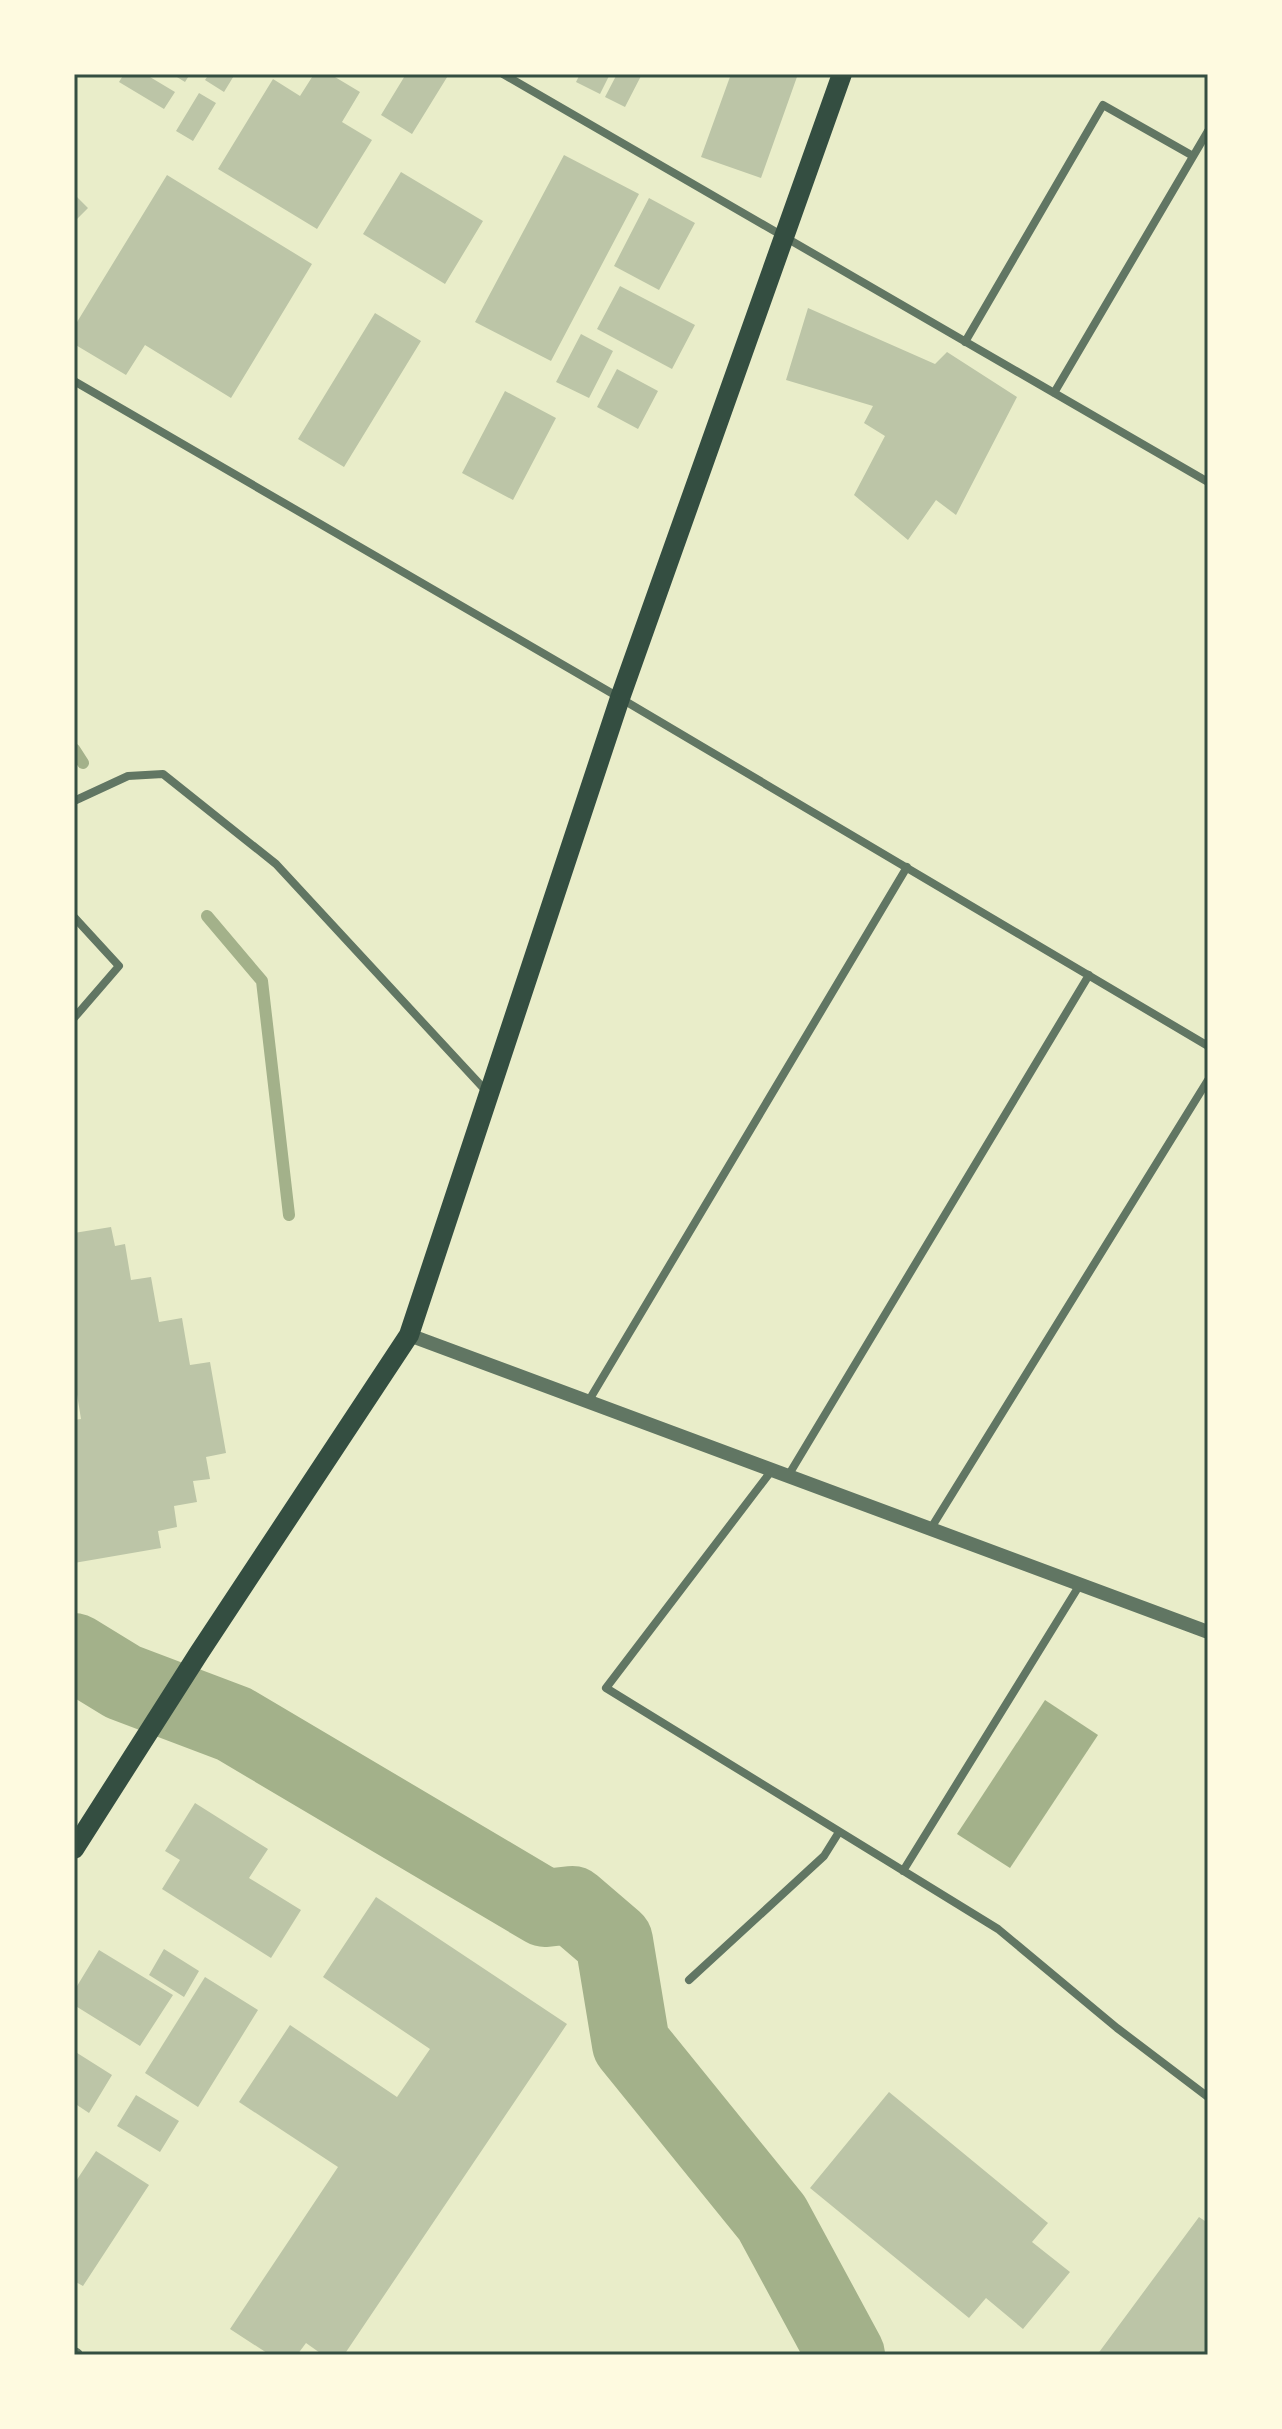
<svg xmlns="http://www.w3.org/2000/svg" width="1282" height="2429" font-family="Inter,sans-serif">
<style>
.water{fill:#a3b18a}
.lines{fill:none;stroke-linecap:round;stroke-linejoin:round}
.stream{stroke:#a3b18a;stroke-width:12}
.river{stroke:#a3b18a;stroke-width:78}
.building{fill:#bcc5a7}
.minor{stroke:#617663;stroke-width:8}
.tertiary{stroke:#617663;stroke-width:14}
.primary{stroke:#344e41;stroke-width:20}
.neatline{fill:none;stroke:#344e41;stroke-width:3}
</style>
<rect width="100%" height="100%" fill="#e9edc9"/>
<path class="water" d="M1045 1700 1098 1735 1010 1868 957 1834Z"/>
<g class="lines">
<path class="stream" d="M74 749 83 763
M207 916 262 981 289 1215"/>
<path class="river" d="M74 1652 123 1682 234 1724 545 1908 572 1905 614 1941 631 2044 772 2218 846 2355"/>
</g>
<path class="building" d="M124 74H145L175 92 164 109 119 82Z
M172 74H190L185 82Z
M209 74H235L224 92 205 80Z
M314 74H330L360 92 342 122 372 140 317 229 218 169 273 79 300 96Z
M406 74H449L412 134 381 115Z
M580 74H610L600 94 576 82Z
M617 74H642L625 107 605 97Z
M731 74H798L761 178 701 157Z
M199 93 216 103 193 141 176 131Z
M564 155 639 194 551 361 475 322Z
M401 172 483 221 445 284 363 234Z
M167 175 312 264 231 398 145 345 126 375 74 344V327Z
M74 194 88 208 74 222Z
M649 198 695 223 659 290 614 266Z
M620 286 695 325 672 369 597 329Z
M808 308 935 364 947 352 1017 397 956 515 936 500 908 540 854 495 885 436 864 423 873 406 786 380Z
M375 313 421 341 344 467 298 439Z
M581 334 613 351 589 398 556 382Z
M617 369 658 391 638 429 597 407Z
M505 391 556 418 513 500 462 473Z
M111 1227 115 1246 125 1244 131 1280 151 1277 159 1322 182 1318 190 1365 210 1362 226 1453 206 1457 210 1479 193 1481 197 1502 174 1506 177 1527 158 1531 161 1548 74 1563V1420L81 1419 74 1376V1233Z
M195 1803 268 1849 249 1878 301 1910 271 1958 162 1889 180 1860 165 1851Z
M376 1897 567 2024 344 2355H323L306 2343 297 2355H270L230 2329 338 2167 239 2102 290 2025 397 2097 430 2049 323 1977Z
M164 1949 199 1971 184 1997 149 1975Z
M99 1950 173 1995 140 2046 74 2005V1991Z
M205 1977 258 2010 198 2107 145 2073Z
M74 2051 112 2075 89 2113 74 2103Z
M889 2092 1048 2223 1032 2242 1070 2272 1023 2329 986 2298 969 2318 810 2188Z
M136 2095 179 2121 160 2152 117 2126Z
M96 2151 149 2185 83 2286 74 2281V2184Z
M1199 2217 1208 2223V2355H1097Z"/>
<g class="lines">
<path class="minor" d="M503 74 1208 482
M965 342 1103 105 1193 156
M74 381 620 698 1208 1046
M1054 393 1208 131
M74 801 128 776 163 774 276 864 488 1093
M74 917 119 966 74 1018
M588 1402 907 867
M772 1470 606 1688 998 1929 1117 2028 1208 2097
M788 1476 1089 975
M931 1528 1208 1080
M903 1871 1079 1586
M689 1980 824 1856 839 1832"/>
<path class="tertiary" d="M409 1335 1208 1632
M74 2354 76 2355"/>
<path class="primary" d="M74 1849 199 1653 409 1335 620 698 842 74"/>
</g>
<rect width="1282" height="2429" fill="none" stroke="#fefae0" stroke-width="152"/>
<rect x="76" y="76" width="1130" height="2277" class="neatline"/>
</svg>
